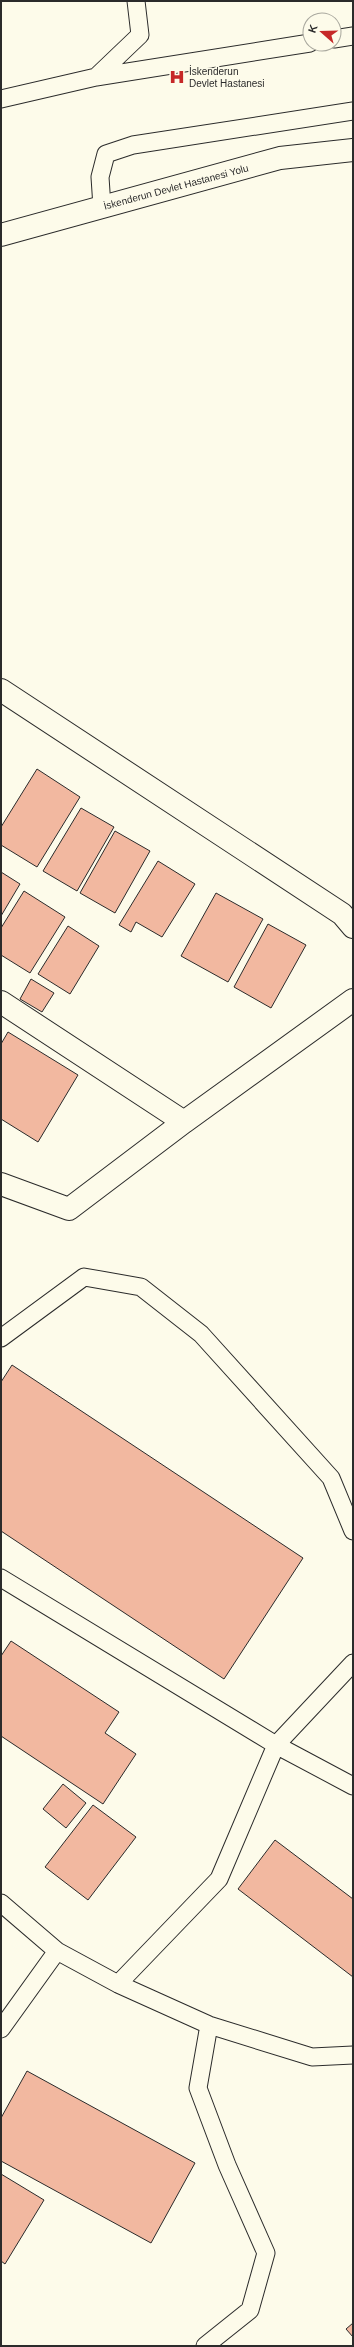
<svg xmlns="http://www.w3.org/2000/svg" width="354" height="2347" font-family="Arial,sans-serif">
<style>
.building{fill:#f2b8a0;stroke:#2b2b2b}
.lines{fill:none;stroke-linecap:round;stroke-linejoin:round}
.service-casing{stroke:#2b2b2b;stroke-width:19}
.minor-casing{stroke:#2b2b2b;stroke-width:24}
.service{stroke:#fdfbea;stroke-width:17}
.minor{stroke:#fdfbea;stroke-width:22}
.labels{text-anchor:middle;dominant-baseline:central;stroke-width:3;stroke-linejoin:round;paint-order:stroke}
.poi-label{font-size:10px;fill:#2b2b2b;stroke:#fdfbea;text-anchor:start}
.street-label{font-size:10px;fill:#2b2b2b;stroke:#fdfbea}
</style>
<rect width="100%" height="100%" fill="#fdfbea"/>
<path class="building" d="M37 769 80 797 37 867 1 845V827Z
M81 808 114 827 77 891 43 871Z
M115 831 150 851 115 913 80 893Z
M158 861 195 884 162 937 136 922 131 932 119 925Z
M1 872 20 884 1 916Z
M24 891 65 917 30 973 1 955V928Z
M216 893 263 919 228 982 181 956Z
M268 924 306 945 271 1008 234 987Z
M68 926 99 946 70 994 38 974Z
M31 979 54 993 42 1012 20 999Z
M8 1032 78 1075 38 1142 1 1119V1044Z
M12 1365 303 1558 224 1679 1 1531V1382Z
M11 1641 119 1712 105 1733 136 1754 103 1804 1 1736V1656Z
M63 1784 86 1803 66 1828 43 1809Z
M93 1805 136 1837 88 1900 45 1867Z
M275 1840 353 1899V1977L238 1889Z
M27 2071 195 2163 151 2243 1 2161V2118Z
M1 2174 44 2200 5 2264 1 2261Z
M353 2323V2337L346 2329Z"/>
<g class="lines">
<defs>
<path id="service" d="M334 39 353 36
M96 77 310 43
M1 99 96 77 140 35 136 1
M102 207 100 177 106 154 133 145 353 111
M1 1338 84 1277 141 1287 201 1334 331 1478 353 1531
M1 1578 276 1745 353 1786
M1 1903 57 1951 118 1984 209 2025 312 2057 353 2055
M118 1984 219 1879 276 1745 353 1663
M1 2029 57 1951
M205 2346 250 2310 266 2253 227 2165 198 2088 209 2025"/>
<path id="minor" d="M1 235 280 158 353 150
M1 690 342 914 353 927
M1 1002 184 1122
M1 1184 69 1209 184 1122 353 1000"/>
</defs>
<use href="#service" class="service-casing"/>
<use href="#minor" class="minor-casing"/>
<use href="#service" class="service"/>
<use href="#minor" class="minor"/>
</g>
<defs>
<symbol id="hospital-bare" viewBox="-9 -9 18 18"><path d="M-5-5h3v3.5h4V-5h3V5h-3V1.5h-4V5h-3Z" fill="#c62828" stroke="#fdfbea" stroke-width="2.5" paint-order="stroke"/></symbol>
</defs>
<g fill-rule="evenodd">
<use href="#hospital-bare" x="166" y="66" width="22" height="22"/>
</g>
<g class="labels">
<g class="poi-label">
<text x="189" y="71">İskenderun<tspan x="189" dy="12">Devlet Hastanesi</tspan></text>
</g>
<g class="street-label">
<text transform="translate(176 187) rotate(-15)">İskenderun Devlet Hastanesi Yolu</text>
</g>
</g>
<rect width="354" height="2347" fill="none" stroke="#2b2b2b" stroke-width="4"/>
<g transform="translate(322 32) rotate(290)"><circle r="19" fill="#fdfbea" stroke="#a9a89e"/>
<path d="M0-3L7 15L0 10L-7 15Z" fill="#c62828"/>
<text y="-6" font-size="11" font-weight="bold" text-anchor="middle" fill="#2b2b2b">K</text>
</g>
</svg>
